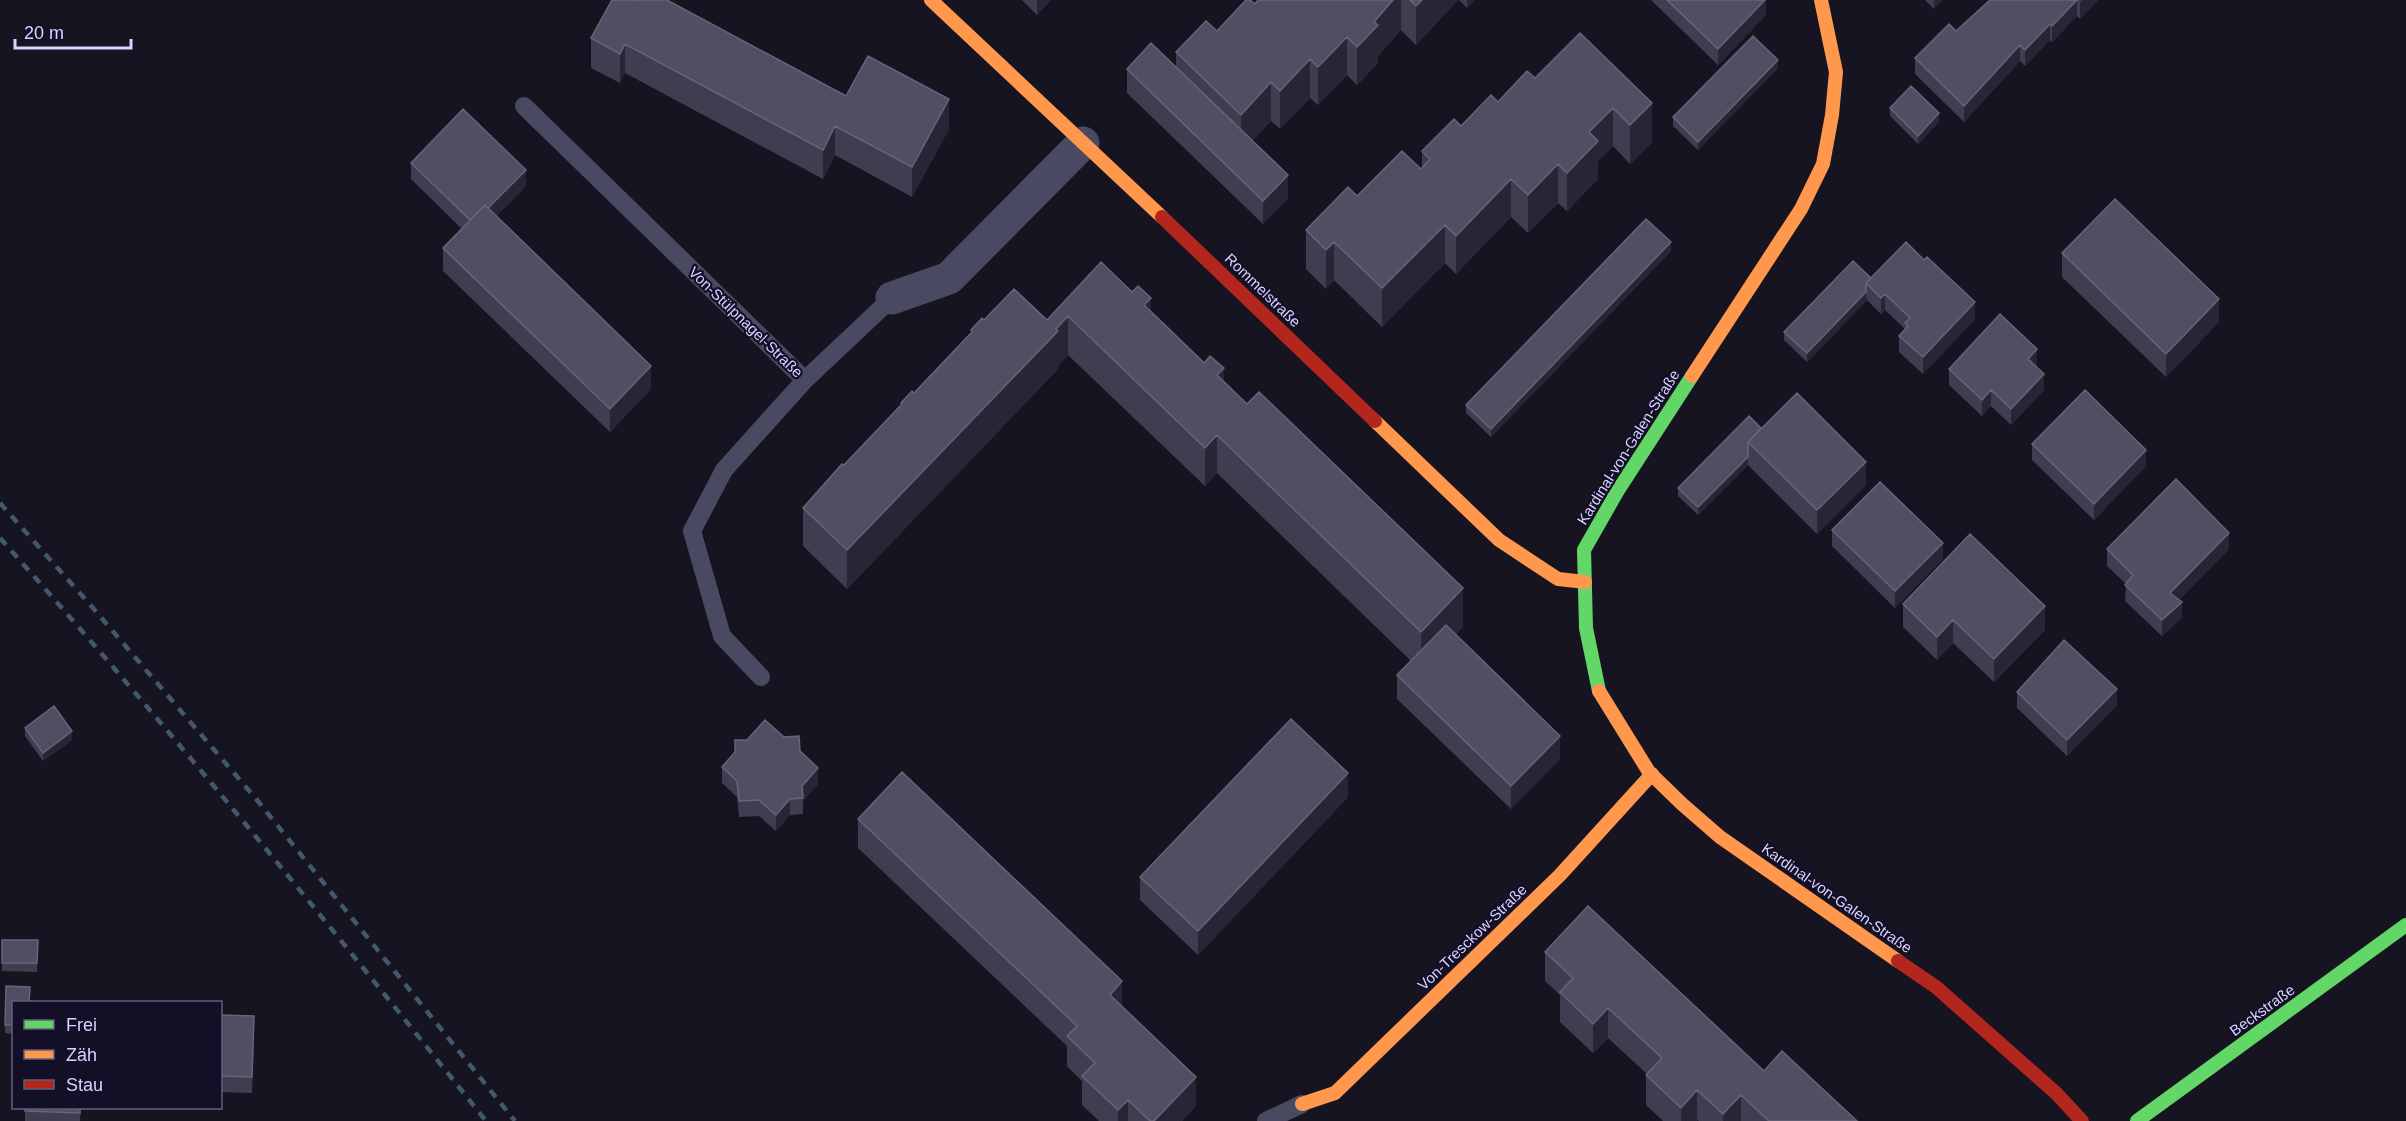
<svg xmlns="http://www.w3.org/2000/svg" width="2406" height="1121" font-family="Helvetica,sans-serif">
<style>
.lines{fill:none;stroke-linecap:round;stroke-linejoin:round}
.lane{stroke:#4a4962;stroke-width:18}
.street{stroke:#4a4962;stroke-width:33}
.fast{stroke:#63d668;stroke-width:14}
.slow{stroke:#ff974d;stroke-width:14}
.jam{stroke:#b3261e;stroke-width:14}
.rail{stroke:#43596b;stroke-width:4.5;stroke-dasharray:9 8;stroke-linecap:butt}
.wall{fill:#403d50}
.shaded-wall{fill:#282635}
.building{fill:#504e63;stroke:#66637b;stroke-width:1.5}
.labels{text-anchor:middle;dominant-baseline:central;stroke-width:4.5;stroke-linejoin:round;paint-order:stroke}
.street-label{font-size:15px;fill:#d9d4ff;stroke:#130f26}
</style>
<rect width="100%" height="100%" fill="#161421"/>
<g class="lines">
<path class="lane" d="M524 106 805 380 892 298
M761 677 722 636 692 531 724 470 805 380
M1266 1121 1302 1104"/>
<path class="street" d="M892 298 949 278 1083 143"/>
<path class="fast" d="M1599 691 1586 628 1584 550 1617 492 1692 376
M2137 1121 2406 925"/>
<path class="slow" d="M931 0 1162 217
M1692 376 1801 209 1823 164 1832 115 1836 72 1821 0
M1375 421 1499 540 1558 579 1585 582
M1599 691 1649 772 1682 804 1720 837 1898 961
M1302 1104 1335 1093 1560 875 1652 774"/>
<path class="jam" d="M1162 217 1375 421
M1898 961 1936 987 2056 1093 2082 1121"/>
<path class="rail" d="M0 503 93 608 257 800 515 1121
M0 538C169 727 328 923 486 1121"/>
</g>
<path class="wall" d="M612 0 846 96 949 129 912 197 835 155 823 179 625 73 620 83 591 68V38Z
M1022 0H1051L1037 15Z
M1258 0H1458L1416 45 1401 30 1378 56V63L1357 85 1347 75 1318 105 1310 98 1280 129 1271 121 1252 141 1288 198 1263 224 1127 93V69L1176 67V52L1217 31 1255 4Z
M1459 0H1474L1467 8Z
M1651 0H1766V15L1718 65Z
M1925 0H1942L1934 9Z
M1990 0H2098L2080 19 2077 16 2052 42 2050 40 2025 66 2020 61 1964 122 1915 74V58L1956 31Z
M1580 33 1652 142 1630 164 1613 146 1598 161V179L1567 211 1558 203 1528 233 1511 217 1456 274 1445 263 1382 327 1334 280 1326 289 1306 269V230L1357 196 1421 169 1422 168V151L1535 78Z
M1778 68 1698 150 1673 126V117Z
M1890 108 1939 122 1918 144 1890 116Z
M411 163 526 186 496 216 651 389 610 432 443 271V248L462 229 411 179Z
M1671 251 1491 437 1466 413V405Z
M2062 253 2219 322 2166 377 2062 277Z
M1101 262 1224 381 1463 627 1456 634 1560 759 1511 809 1397 699V675L1411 661 1217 473 1205 486 1068 355 1058 366V369L847 589 803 546V508L901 406V403L914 393 971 333V330L984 320H1047Z
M1871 278 1975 319 1923 374 1899 352V336L1905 329 1885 310 1881 314 1867 300 1807 362 1784 340V332Z
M2037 365 2036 366 2044 390 2011 425 1991 406 1982 416 1949 385V369Z
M1761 428 1866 485 1817 534 1748 465 1698 515 1678 496V488Z
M2032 444 2146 466 2094 520 2032 460Z
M1832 530 1943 559 1895 608 1832 546Z
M2107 549H2229L2179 600 2182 618 2162 636 2125 601 2126 584 2107 566Z
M1903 604 2045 630 1994 682 1953 643 1937 660 1903 627Z
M2017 692 2117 705 2067 756 2017 708Z
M25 728 72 740 43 761 25 736Z
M735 740 800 751 818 784 803 801V814L790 815 776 831 759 816 739 817 737 797 722 783V767L735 753Z
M1348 797 1198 955 1140 900V877Z
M858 819 1122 1007 1196 1106 1182 1121H1099L1082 1105V1081L1067 1066V1046L858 848Z
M2 940H38L37 972 2 971Z
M1545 952 1764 1071 1857 1121H1699L1697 1120 1696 1121H1663L1646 1105V1075L1647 1074 1608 1038 1593 1053 1560 1022V995L1545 981Z
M6 986 14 1002V1034L5 1033Z
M220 1015 254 1032 252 1093 220 1092Z
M25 1107H81L80 1121H25Z"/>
<path class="shaded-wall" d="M1037 0H1051L1037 15Z
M1393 0H1401V30L1378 56V63L1357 85V47L1374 22Z
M1422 0H1458L1416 45V6Z
M1467 0H1474L1467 8Z
M1765 0H1766V15L1718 65V49Z
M1934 0H1942L1934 9Z
M2077 0V16L2052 42V26Z
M2083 0H2098L2080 19V2Z
M2050 24V40L2025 66V50Z
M1347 37V75L1318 105V67Z
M625 44V73L620 83V54Z
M2020 45V61L1964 122V106Z
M1310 59V98L1280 129V91Z
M1778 60V68L1698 150V142Z
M1271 82V121L1241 153V115Z
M949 99V129L912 197V167Z
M1652 103V142L1630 164V125Z
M1613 108V146L1598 161V179L1567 211V173L1589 132Z
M1939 113V122L1918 144V136Z
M835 126V155L823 179V150Z
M1558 164V203L1528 233V195Z
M526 170V186L474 240V223Z
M1288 175V198L1263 224V201Z
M1511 179V217L1456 274V236Z
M1445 225V263L1382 327V288Z
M1334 242V280L1326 289V250Z
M1671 242V251L1491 437V429Z
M1866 292 1867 300 1807 362V353Z
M1885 294V310L1881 314V298Z
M1151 298V337L1144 305Z
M2219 299V322L2166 377V354Z
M1975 302V319L1923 374V357Z
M1068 316V355L1058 366V369L847 589V550Z
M2037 349V365L2028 375V359Z
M651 366V389L610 432V409Z
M1224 368V407L1217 375Z
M2044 374V390L2011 425V409Z
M1991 390V406L1982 416V400Z
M1217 435V473L1205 486V448Z
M2146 450V466L2094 520V504Z
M1748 457V465L1698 515V507Z
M1866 462V485L1817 534V510Z
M2229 533V549L2170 609V593Z
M1943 543V559L1895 608V591Z
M1463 588V627L1421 671V632Z
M2182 602V618L2162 636V620Z
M2045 606V630L1994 682V659Z
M1953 620V643L1937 660V637Z
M2117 689V705L2067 756V740Z
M72 731V740L43 761V753Z
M1560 736V759L1511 809V786Z
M818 768V784L803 801 802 786Z
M1348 773V797L1198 955V931Z
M790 799V815L776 831V815Z
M1122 981V1011L1110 995Z
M1608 1008V1038L1593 1053V1024Z
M254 1016V1032L252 1093V1077Z
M1196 1077V1106L1182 1121H1154Z
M1697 1090V1120L1696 1121H1681V1108Z
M1741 1095V1121H1723V1114Z
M1128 1100V1121H1118V1110Z"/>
<path class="building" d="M612 0H635L638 1 639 0H667L846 96 868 56 949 99 912 167 835 126 823 150 625 44 620 54 591 38Z
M1246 0H1250L1255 4 1258 0H1393L1374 22 1378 25 1357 47 1347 37 1318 67 1310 59 1280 91 1271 82 1241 115 1176 52 1206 21 1217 31Z
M1410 0H1422L1416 6Z
M1667 0H1765L1718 49Z
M1990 0H2077L2052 26 2050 24 2025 50 2020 45 1964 106 1915 58 1949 24 1956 31Z
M1580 33 1652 103 1630 125 1613 108 1589 132 1598 141 1567 173 1558 164 1528 195 1511 179 1456 236 1445 225 1382 288 1334 242 1326 250 1306 230 1348 187 1357 196 1402 151 1421 169 1430 159 1422 151 1454 119 1461 126 1491 95 1498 102 1527 71 1535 78Z
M1753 36 1778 60 1698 142 1673 117Z
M1151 43 1288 175 1263 201 1127 69Z
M1911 86 1939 113 1918 136 1890 108Z
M463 109 526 170 488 208 485 205 470 220 411 163Z
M2115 199 2219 299 2166 354 2062 253Z
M485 205 651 366 610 409 443 248Z
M1646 219 1671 242 1491 429 1466 405Z
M1906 242 1924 260 1927 257 1975 302 1923 357 1899 336 1908 326 1905 323 1910 318 1885 294 1881 298 1866 283Z
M1853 261 1871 278 1866 283V292L1807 353 1784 332Z
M1101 262 1132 292 1138 286 1151 298 1144 305 1204 363 1210 356 1224 368 1217 375 1247 404 1259 392 1463 588 1421 632 1217 435 1205 448 1068 316 1056 329 1058 331 847 550 803 508 842 464 844 465 902 404 901 403 912 391 914 393 972 332 971 330 982 318 984 320 1014 289 1047 320Z
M2000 314 2037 349 2028 359 2044 374 2011 409 1991 390 1982 400 1949 369Z
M2085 390 2146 450 2094 504 2032 444Z
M1797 393 1866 462 1817 510 1748 442Z
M1749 416 1761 428 1748 442V457L1698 507 1678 488Z
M2176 479 2229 533 2170 593 2182 602 2162 620 2125 585 2133 575 2107 549Z
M1880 482 1943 543 1895 591 1832 530Z
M1970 534 2045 606 1994 659 1953 620 1937 637 1903 604Z
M1446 625 1560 736 1511 786 1397 675Z
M2064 640 2117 689 2067 740 2017 692Z
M54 706 72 731 43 753 25 728Z
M1291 719 1348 773 1198 931 1140 877Z
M765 720 784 737 799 736 800 751 818 768 802 786 803 798 790 799 776 815 759 800 739 801 737 781 722 767 735 752V740H747Z
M902 772 1122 981 1110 995 1196 1077 1154 1121H1150L1128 1100 1118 1110 1082 1076 1095 1063 1067 1036 1077 1026 858 819Z
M1588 906 1764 1071 1782 1051 1857 1121H1769L1741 1095 1723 1114 1697 1090 1681 1108 1646 1075 1662 1058 1608 1008 1593 1024 1560 992 1573 978 1545 952Z
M2 940H38L37 963H2Z
M6 986 30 987 29 1002H14V1025H5Z
M220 1015 254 1016 252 1077 220 1076Z
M25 1107H80V1113L25 1111Z"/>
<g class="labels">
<g class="street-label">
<text transform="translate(1263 290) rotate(44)">Rommelstraße</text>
<text transform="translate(746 322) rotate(44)">Von-Stülpnagel-Straße</text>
<text transform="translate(1628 447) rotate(-58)">Kardinal-von-Galen-Straße</text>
<text transform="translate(1837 898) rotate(35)">Kardinal-von-Galen-Straße</text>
<text transform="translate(1472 937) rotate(-44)">Von-Tresckow-Straße</text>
<text transform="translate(2262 1010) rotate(-36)">Beckstraße</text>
</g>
</g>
<rect x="12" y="1001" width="210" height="108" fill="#130f26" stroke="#625e7d" stroke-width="1.5"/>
<rect x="24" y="1020" width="30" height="9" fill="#63d668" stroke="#625e7d" stroke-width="1.5"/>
<text x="66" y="1031" font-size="18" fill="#d9d4ff">Frei</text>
<rect x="24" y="1050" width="30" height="9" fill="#ff974d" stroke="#625e7d" stroke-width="1.5"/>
<text x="66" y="1061" font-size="18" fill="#d9d4ff">Zäh</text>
<rect x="24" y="1080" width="30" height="9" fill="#b3261e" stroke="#625e7d" stroke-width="1.5"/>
<text x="66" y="1091" font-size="18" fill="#d9d4ff">Stau</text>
<path d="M15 39v9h116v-9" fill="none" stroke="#d9d4ff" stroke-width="3"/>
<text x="24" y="39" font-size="18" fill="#d9d4ff" stroke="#130f26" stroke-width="4.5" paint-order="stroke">20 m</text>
</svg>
